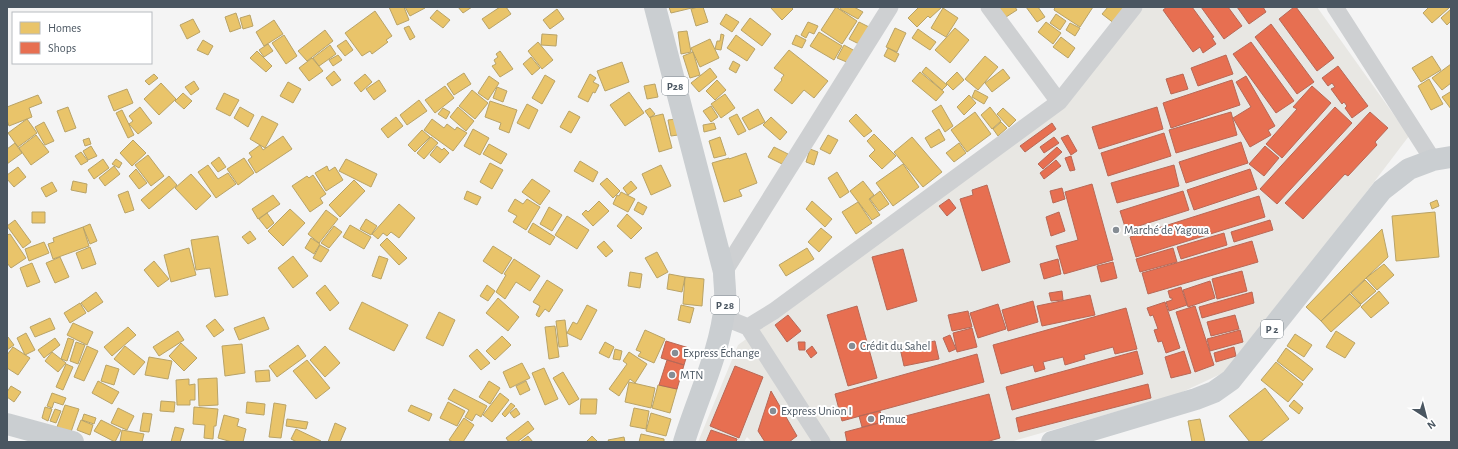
<svg xmlns="http://www.w3.org/2000/svg" width="1458" height="449" font-family="'Alegreya Sans',sans-serif">
<style>
.commercial{fill:#e8e7e3}
.homes{fill:#e9c46a;stroke:#b9a367}
.shops{fill:#e76f51;stroke:#b86856}
.lines{fill:none;stroke-linecap:round;stroke-linejoin:round}
.minor{stroke:#ced0d2;stroke-width:17}
.primary{stroke:#caced1;stroke-width:22}
.poi-dot{fill:#868d94;stroke:#fff;stroke-width:1.5}
.labels{text-anchor:middle;dominant-baseline:central;stroke-width:4;stroke-linejoin:round;paint-order:stroke}
.shield{fill:#fff;stroke:#808990;stroke-width:1}
.shield-label{font-size:11px;font-weight:bold;fill:#4a5661}
.poi-label{font-size:12px;fill:#4a5661;stroke:#fff;text-anchor:start}
</style>
<rect width="100%" height="100%" fill="#f4f4f4"/>
<path class="commercial" d="M1143 7H1317L1409 136 1267 323 1223 373 1178 394 1010 442H752L747 437 744 442H698L738 345 1070 101Z"/>
<path class="homes" d="M389 7H404L409 20 397 25Z
M405 7H424L425 8 410 16Z
M458 7H472L463 13Z
M500 7H506L511 14 489 29 482 19Z
M669 7H696L671 13Z
M698 7H703L708 22 696 26 691 9Z
M770 7H791L793 9 782 20Z
M836 7 857 21 842 44 821 30Z
M841 7H854L863 12 858 19 840 9Z
M919 7H942L930 18 928 16 917 27 908 18Z
M999 7H1015L1017 10 1006 17Z
M1026 7H1038L1045 17 1037 22Z
M1055 7H1093L1080 27 1054 10Z
M1108 7H1127L1115 24 1102 14Z
M1429 7H1448L1449 8 1432 23 1423 13Z
M943 8 958 18 946 37 931 28Z
M557 9 564 19 550 29 543 20Z
M1451 9V21L1447 25 1441 18Z
M437 10 450 20 443 28 430 18Z
M375 11 392 36 386 40 388 42 372 54 370 51 362 56 345 33Z
M236 13 241 28 230 32 225 17Z
M726 14 739 22 732 32 720 24Z
M1056 14 1066 21 1060 30 1050 23Z
M250 15 253 26 243 29 240 18Z
M750 18 771 34 762 46 741 30Z
M193 19 200 32 187 39 180 25Z
M274 20 283 34 264 46 256 32Z
M808 22 818 26 814 34 809 32 806 38 801 35Z
M859 22 869 27 859 44 849 39Z
M1046 22 1061 33 1053 44 1038 32Z
M1070 23 1080 28 1075 36 1066 30Z
M409 26 415 37 410 40 404 28Z
M895 28 906 33 897 52 886 47Z
M955 28 969 40 950 63 935 50Z
M918 29 936 42 930 50 912 38Z
M325 30 333 41 307 61 298 51Z
M687 31 691 52 681 54 678 32Z
M819 32 842 46 834 60 810 46Z
M542 34 557 35 556 46 541 45Z
M721 34 724 35 721 50 715 49 717 41H720Z
M284 35 297 56 286 64 272 43Z
M736 35 755 49 747 61 727 48Z
M796 35 806 40 802 48 792 44Z
M1061 37 1075 48 1068 58 1053 47Z
M710 39 719 58 700 67 691 48Z
M203 40 213 46 208 55 197 50Z
M346 40 353 50 345 56 337 46Z
M538 42 553 60 542 69 528 51Z
M268 44 273 51 264 57 259 50Z
M330 45 336 54 319 66 313 58Z
M844 45 855 51 849 63 837 58Z
M888 48 899 54 895 62 884 56Z
M789 50 828 81 814 98 804 90 792 104 774 90 782 80 781 79 784 75 774 68Z
M257 51 272 66 266 72 250 58Z
M500 51 513 69 500 77 492 66 496 64 494 60 498 57 496 54Z
M693 52 700 75 690 78 683 56Z
M338 55 342 60 333 66 329 60Z
M985 56 998 67 978 90 965 79Z
M1432 56 1441 70 1421 82 1412 68Z
M531 57 540 68 532 75 523 64Z
M312 58 323 71 309 81 299 68Z
M733 61 740 65 736 73 729 69Z
M622 62 629 82 605 91 597 71Z
M1451 64V83L1442 90 1432 78Z
M926 67 947 85 942 90 922 72Z
M710 68 717 77 699 92 691 83Z
M1003 69 1010 78 992 92 985 83Z
M334 71 341 80 332 86 326 78Z
M920 72 944 92 936 101 912 81Z
M957 72 964 80 953 90 946 83Z
M464 73 471 84 454 95 447 84Z
M154 74 158 78 149 85 145 81Z
M365 74 372 82 361 92 354 83Z
M590 74 596 78 593 82 599 85 595 93 593 92 588 102 578 97Z
M545 75 555 81 542 104 532 98Z
M489 76 499 83 488 100 478 93Z
M1429 79 1443 104 1431 110 1418 86Z
M379 80 386 91 374 100 366 89Z
M717 80 726 90 715 100 706 91Z
M194 81 199 89 191 95 185 87Z
M288 82 301 89 293 103 280 96Z
M161 83 176 99 159 115 144 99Z
M655 84 658 97 647 99 644 86Z
M445 86 454 98 435 113 425 100Z
M497 87 507 91 503 102 493 98Z
M127 89 133 103 114 111 108 96Z
M472 90 488 103 475 119 459 106Z
M975 90 988 97 984 104 972 97Z
M629 92 644 113 625 126 610 105Z
M1450 92 1451 94V109L1442 97Z
M183 93 192 101 184 109 175 101Z
M224 93 239 100 230 116 216 109Z
M725 94 735 108 721 118 711 104Z
M38 95 42 103 29 108 32 117 9 126 7 120V107Z
M969 95 976 103 964 115 957 107Z
M419 100 427 111 407 125 400 115Z
M490 101 517 110 509 133 499 129 501 123 485 117Z
M527 104 538 110 529 129 517 123Z
M941 105 953 126 945 132 932 111Z
M711 106 718 117 711 122 703 111Z
M68 107 76 128 65 132 57 111Z
M140 107 152 123 138 134 129 124 133 121 129 116Z
M240 107 254 115 248 127 234 118Z
M458 107 474 121 466 131 450 117Z
M990 107 1001 121 992 129 981 115Z
M443 108 450 112 446 119 438 114Z
M650 108 655 114 650 118 645 111Z
M1003 108 1016 120 1009 127 997 114Z
M758 109 765 122 749 130 742 118Z
M122 110 134 135 128 138 116 113Z
M569 111 580 117 571 133 560 127Z
M975 112 991 134 967 152 951 130Z
M663 114 672 148 659 152 650 117Z
M737 114 746 131 738 135 729 118Z
M856 114 872 131 864 137 849 121Z
M262 116 278 124 265 148 250 139Z
M396 117 403 126 388 138 381 129Z
M771 117 787 132 780 140 763 125Z
M27 119 37 133 18 147 8 133Z
M432 119 444 128 447 124 455 130 457 127 467 133 453 151 424 130Z
M676 119 678 135 671 136 668 120Z
M44 122 54 141 45 145 35 127Z
M1001 122 1007 128 998 136 993 129Z
M714 123 716 129 704 132 703 125Z
M473 129 489 138 480 155 464 146Z
M939 129 945 140 931 148 925 138Z
M422 130 430 137 415 152 408 145Z
M874 134 896 156 882 169 869 156 875 150 867 141Z
M36 135 49 152 31 165 19 148Z
M828 135 838 140 830 154 820 149Z
M283 136 292 149 256 173 248 160 252 157 249 153 260 145 263 150Z
M431 137 438 143 424 159 417 153Z
M720 137 726 155 714 158 709 141Z
M912 137 942 172 923 187 894 152Z
M89 138 91 144 85 146 83 140Z
M133 140 146 153 132 166 120 153Z
M15 143 22 153 7 164V149Z
M959 143 966 153 954 162 946 153Z
M489 144 507 154 501 164 483 154Z
M91 146 97 156 88 160 83 151Z
M437 146 442 150 444 148 449 153 440 163 430 155Z
M774 147 788 154 782 164 768 157Z
M810 149 818 152 814 165 806 162Z
M81 152 88 161 81 165 75 156Z
M746 153 757 183 739 190 742 196 724 202 712 163 729 158V159Z
M148 155 164 176 151 186 135 165Z
M219 157 226 167 218 172 211 163Z
M244 158 254 173 238 185 227 169Z
M103 159 109 168 94 179 88 170Z
M116 159 122 163 119 168 112 164Z
M346 159 377 174 371 187 339 171Z
M580 161 598 172 593 182 574 171Z
M490 163 503 170 492 189 480 182Z
M903 164 919 187 893 206 876 183Z
M208 165 218 179 228 173 236 184 216 198 198 172Z
M661 165 671 186 651 195 642 174Z
M114 166 120 174 105 186 99 178Z
M327 166 329 171 335 167 343 180 326 191 315 173Z
M18 167 26 177 14 187 7 179V175Z
M136 169 147 183 139 189 129 176Z
M837 172 849 192 840 198 828 178Z
M191 174 211 196 196 210 175 188Z
M313 175 326 194 320 198 323 203 310 212 292 186 307 176 309 178Z
M169 176 177 185 149 209 141 200Z
M607 178 620 191 613 198 600 184Z
M532 179 550 191 540 205 522 192Z
M354 180 365 191 340 217 329 205Z
M73 181 87 184 86 193 71 190Z
M631 181 637 188 628 195 623 188Z
M863 181 874 195 869 199 880 215 872 220 850 191Z
M52 182 57 191 46 197 41 188Z
M128 191 134 210 125 213 118 195Z
M467 191 481 197 477 205 464 199Z
M880 191 889 204 879 211 870 199Z
M621 192 635 199 628 212 613 204 617 195 619 196Z
M273 195 280 204 258 219 252 209Z
M515 199 523 204 527 199 540 207 526 230 513 222 517 216 508 211Z
M1437 200 1439 206 1432 209 1430 203Z
M599 201 609 211 593 226 582 214 586 210 588 212Z
M812 201 832 219 825 227 806 209Z
M638 202 647 207 643 215 634 210Z
M858 202 872 223 856 234 842 212Z
M399 204 415 218 399 238 391 232 387 236 383 233 378 239 372 234Z
M549 207 562 215 552 231 540 224Z
M290 209 305 223 283 246 268 231Z
M326 210 338 219 319 243 308 234Z
M32 212H45V223H32Z
M1435 212 1439 257 1396 261 1392 216Z
M267 213 274 223 267 229 259 219Z
M627 214 642 228 631 239 617 226Z
M567 216 589 230 577 249 555 235Z
M366 219 377 226 371 235 360 229Z
M15 220 31 242 23 248 7 226Z
M533 223 555 237 550 245 528 232Z
M90 224 97 241 90 244 83 227Z
M350 225 371 237 364 249 343 237Z
M334 226 342 232 329 248 321 243Z
M83 227 89 246 53 259 48 244 54 242 53 238Z
M821 228 832 237 819 252 808 242Z
M1382 229 1388 257 1321 321 1306 307Z
M250 231 256 239 248 244 242 237Z
M10 234 26 258 11 268 7 263V235Z
M218 236 228 295 215 297 210 268 196 270 191 240Z
M311 238 320 244 314 254 305 248Z
M387 238 407 258 399 265 380 245Z
M604 241 613 251 606 257 597 247Z
M44 242 49 253 29 261 25 249Z
M320 245 329 250 321 262 313 258Z
M493 246 512 258 502 274 483 261Z
M90 247 96 264 82 269 76 253Z
M189 248 196 275 171 282 164 255Z
M807 248 814 259 786 276 779 265Z
M657 252 668 272 657 278 645 258Z
M293 256 308 276 293 288 278 268Z
M379 256 388 259 381 279 372 276Z
M60 257 69 277 55 283 46 263Z
M514 259 540 276 530 291 516 282 505 299 496 292 506 275 504 274Z
M154 261 169 279 158 287 144 270Z
M32 263 40 282 27 287 20 268Z
M1384 264 1394 275 1377 290 1366 278Z
M630 272 642 274 640 288 628 286Z
M669 274 685 277 682 292 667 289Z
M685 277 704 279 702 306 683 304Z
M547 280 563 290 549 312 545 309 539 317 536 315 540 306 533 302Z
M1365 280 1376 291 1361 304 1351 293Z
M325 285 339 303 330 311 316 293Z
M487 285 495 291 488 301 480 296Z
M1379 291 1389 303 1371 318 1361 307Z
M96 292 103 302 88 312 81 303Z
M1350 294 1361 305 1331 332 1321 321Z
M498 298 519 317 508 331 486 313Z
M362 302 408 325 394 351 349 329Z
M80 303 86 313 70 323 64 313Z
M587 305 597 310 581 340 567 333 573 322 577 324Z
M681 305 694 308 690 323 678 320Z
M439 312 455 320 443 346 426 338Z
M264 317 269 329 239 340 234 328Z
M50 318 55 329 35 337 30 327Z
M215 319 224 330 214 337 206 326Z
M565 320 568 346 559 347 556 321Z
M73 323 93 332 87 345 67 335Z
M555 326 559 357 549 359 545 327Z
M128 327 136 335 112 356 104 347Z
M645 330 665 339 654 363 638 356 641 352 636 350Z
M178 331 184 340 159 356 153 347Z
M1336 331 1355 343 1345 358 1326 347Z
M26 333 35 350 25 355 17 338Z
M1295 334 1312 345 1304 357 1287 346Z
M502 336 511 345 495 360 486 351Z
M7 337H8L14 345 7 350Z
M55 338 60 345 44 358 38 350Z
M68 338 74 340 67 361 61 359Z
M76 342 85 345 78 364 70 361Z
M605 342 614 347 609 358 599 353Z
M181 343 197 358 184 371 169 356Z
M242 344 245 373 225 376 222 346Z
M298 345 306 356 277 377 269 366Z
M87 346 98 351 84 381 74 377Z
M125 346 145 362 134 375 114 359Z
M325 346 340 363 325 377 310 360Z
M13 347 30 358 18 375 7 368V355Z
M1286 348 1313 369 1303 381 1277 361Z
M477 349 490 363 481 370 469 356Z
M615 349 622 351 620 360 613 359Z
M52 352 66 363 58 372 45 361Z
M629 352 647 364 635 383 630 379 619 396 609 389 627 364 623 361Z
M149 357 172 361 168 379 145 375Z
M307 360 330 388 316 399 293 371Z
M1276 362 1303 384 1288 402 1261 380Z
M522 363 530 378 510 388 503 372Z
M66 364 73 367 63 390 56 387Z
M106 365 119 369 114 385 101 381Z
M544 368 558 399 545 405 532 373Z
M269 370 270 381 256 382 255 371Z
M563 372 579 399 569 405 553 378Z
M217 378 218 405 199 406 198 379Z
M189 379V385L195 384V400H190V405H177L176 380Z
M98 381 119 392 112 404 92 393Z
M489 381 500 388 490 404 479 397Z
M526 381 530 390 520 395 516 386Z
M629 382 655 388 651 408 625 402Z
M658 385 677 389 670 413 652 408Z
M11 386 21 392 14 402 7 397V392Z
M1265 388 1289 419 1260 442H1250L1229 416Z
M454 389 487 406 481 417 476 414 472 421 465 417 469 410 448 399Z
M52 393 66 398 63 405 54 402 52 408 47 406Z
M500 393 509 400 492 422 483 415Z
M581 399H597L596 414H580Z
M1294 400 1303 408 1299 414 1289 406Z
M161 401 175 402 174 412 160 411Z
M247 402 265 404 264 415 246 413Z
M448 402 465 411 457 426 440 418Z
M274 403 286 405 281 438 269 437Z
M511 403 515 406 505 417 502 414Z
M65 405 79 409 71 432 57 427Z
M411 405 432 414 429 421 408 411Z
M45 407 52 409 48 421 42 418Z
M194 407 218 409 216 426H214L213 439 204 438 205 425 193 424Z
M118 408 134 416 127 430 111 423Z
M516 408 520 414 514 418 510 413Z
M634 408 649 411 646 429 630 426Z
M55 409 61 411 56 423 50 421Z
M143 413 152 414 149 432 140 431Z
M651 413 671 419 666 436 646 431Z
M84 414 96 418 94 424 82 420Z
M224 415 239 419 237 426 246 429 243 442H232L218 438Z
M464 418 474 425 463 442H453L449 440Z
M287 419 308 422 306 429 286 426Z
M1200 419 1205 442H1192L1188 421Z
M81 420 93 425 90 435 77 430Z
M101 420 121 430 115 442 94 431Z
M528 421 534 429 517 442H509L506 438Z
M335 423 346 428 340 442H328Z
M175 427 184 429 180 442H171Z
M296 429 321 441V442H297L291 439Z
M122 430 144 434 142 442H120Z
M641 434 664 439V442H639Z
M528 436 533 442H520Z
M592 436 598 442H586Z
M624 437 625 442H609L608 440Z"/>
<path class="shops" d="M1167 7H1192L1214 37 1212 38 1216 44 1203 53 1200 47 1193 52 1163 10Z
M1201 7H1228L1242 26 1224 39Z
M1237 7H1263L1266 12 1249 24Z
M1294 7H1296L1334 58 1317 71 1279 19Z
M1271 24 1314 82 1297 94 1255 37Z
M1251 42 1294 101 1276 113 1233 54Z
M1226 55 1233 74 1198 86 1191 68Z
M1338 66 1368 106 1352 118 1345 108 1347 106 1344 102 1342 104 1331 89 1335 87 1332 83 1328 86 1322 78Z
M1183 74 1188 89 1171 94 1166 79Z
M1246 76 1275 126 1268 130 1271 135 1250 147 1233 118 1251 107 1236 82Z
M1232 80 1240 105 1171 128 1163 103Z
M1312 86 1331 103 1282 158 1266 144 1297 109 1293 107Z
M1157 107 1163 129 1099 149 1092 127Z
M1335 107 1352 123 1277 204 1260 189Z
M1231 112 1237 135 1176 153 1169 130Z
M1370 112 1388 128 1375 142 1377 145 1348 176 1345 174 1303 219 1285 203Z
M1052 123 1056 129 1025 152 1020 146Z
M1164 133 1171 156 1108 176 1101 153Z
M1068 135 1077 151 1071 155 1061 138Z
M1054 137 1059 143 1044 153 1040 147Z
M1241 142 1248 163 1186 183 1179 162Z
M1265 146 1279 158 1264 176 1249 164Z
M1057 147 1062 152 1043 169 1038 164Z
M1071 156 1075 170 1070 171 1065 158Z
M1056 160 1061 166 1044 179 1040 173Z
M1174 165 1179 186 1117 203 1111 183Z
M1250 169 1257 189 1194 210 1187 190Z
M1092 184 1113 260 1064 274 1056 246 1078 240 1065 192Z
M987 185 1010 262 982 271 960 199 973 195 972 190Z
M1062 188 1065 199 1053 203 1050 191Z
M1183 191 1189 210 1126 230 1120 211Z
M1259 196 1265 217 1136 257 1130 237Z
M949 199 956 208 947 216 939 206Z
M1059 212 1065 231 1051 236 1046 217Z
M1270 220 1273 230 1234 242 1231 232Z
M1224 233 1227 245 1181 259 1177 247Z
M1252 241 1258 262 1148 294 1142 273Z
M1173 248 1177 262 1140 272 1136 259Z
M903 249 917 301 887 310 872 257Z
M1058 259 1061 274 1044 279 1040 264Z
M1113 262 1117 278 1101 282 1097 266Z
M1242 271 1247 291 1217 299 1212 279Z
M1210 281 1215 298 1188 307 1183 290Z
M1181 287 1187 305 1169 311 1166 302 1172 300V298H1170L1168 291Z
M1062 291 1063 300 1051 301 1049 293Z
M1252 292 1254 303 1202 318 1199 307Z
M1090 295 1095 315 1042 326 1037 306Z
M1033 301 1038 322 1008 331 1002 310Z
M1165 302 1180 348 1166 353 1162 341 1158 342 1154 330 1158 329 1153 315 1150 316 1147 308Z
M998 304 1006 329 978 338 970 313Z
M857 306 877 378 848 386 827 315Z
M1195 306 1214 365 1195 372 1176 312Z
M1126 308 1137 349 1115 354 1113 347 1084 355 1085 359 1065 365 1063 357 1043 362 1045 369 1035 372 1033 365 1001 374 993 345Z
M968 311 972 327 952 331 948 315Z
M788 315 801 331 787 342 775 325Z
M1235 315 1239 329 1211 336 1207 322Z
M972 328 977 347 957 352 953 333Z
M1240 330 1243 342 1210 351 1207 339Z
M950 335 956 349 949 352 943 338Z
M666 341 689 348 684 365 661 358Z
M935 341 939 359 904 366 900 348Z
M798 342H805V350H799Z
M812 346 817 353 811 358 806 351Z
M1234 347 1236 356 1216 362 1214 353Z
M1137 351 1143 374 1012 410 1006 387Z
M1184 351 1191 373 1171 378 1165 357Z
M977 354 984 382 842 421 835 394Z
M667 360 684 365 677 389 659 385Z
M735 366 763 377 739 438 710 426Z
M1148 384 1151 398 1019 432 1016 418Z
M771 391 797 436 789 442H765L758 431Z
M989 394 1000 438 986 442H847L845 432Z
M880 411 883 422 862 427 859 416Z
M711 430 737 439 736 442H706Z"/>
<g class="lines">
<path class="minor" d="M989 7 1059 102
M1335 7 1433 160
M724 272 890 7
M723 317 748 327 822 442
M748 327 774 311 1059 102 1134 7"/>
<path class="primary" d="M655 7 724 272C724 282 726 292 725 303 721 351 698 396 684 442
M7 424 73 442
M1052 442 1196 399 1214 392 1231 380 1382 190 1409 169 1433 160 1451 157"/>
</g>
<g class="poi-dot">
<circle cx="1116" cy="230" r="4"/>
<circle cx="852" cy="346" r="4"/>
<circle cx="675" cy="353" r="4"/>
<circle cx="672" cy="375" r="4"/>
<circle cx="773" cy="411" r="4"/>
<circle cx="871" cy="419" r="4"/>
</g>
<g class="labels">
<g class="shield">
<rect x="662" y="77" width="26" height="18" rx="3"/>
<rect x="711" y="296" width="28" height="18" rx="3"/>
<rect x="1261" y="320" width="22" height="18" rx="3"/>
</g>
<g class="shield-label">
<text x="675" y="86">P28</text>
<text x="725" y="305">P 28</text>
<text x="1272" y="329">P 2</text>
</g>
<g class="poi-label">
<text x="1124" y="230">Marché de Yagoua</text>
<text x="860" y="346">Crédit du Sahel</text>
<text x="683" y="353">Express Échange</text>
<text x="680" y="375">MTN</text>
<text x="781" y="411">Express Union I</text>
<text x="879" y="419">Pmuc</text>
</g>
</g>
<rect width="1458" height="449" fill="none" stroke="#4a5661" stroke-width="16"/>
<rect x="12" y="12" width="140" height="52" fill="#ffffff" stroke="#b7bbc0"/>
<rect x="20" y="22" width="20" height="12" fill="#e9c46a" stroke="#b7bbc0"/>
<text x="48" y="32" font-size="12" fill="#4a5661">Homes</text>
<rect x="20" y="42" width="20" height="12" fill="#e76f51" stroke="#b7bbc0"/>
<text x="48" y="52" font-size="12" fill="#4a5661">Shops</text>
<g transform="translate(1426 417) rotate(144)" stroke="#ffffff" stroke-width="3" paint-order="stroke">
<path d="M0-3L7 15L0 10L-7 15Z" fill="#4a5661"/>
<text y="-6" font-size="11" font-weight="bold" text-anchor="middle" fill="#4a5661">N</text>
</g>
</svg>
